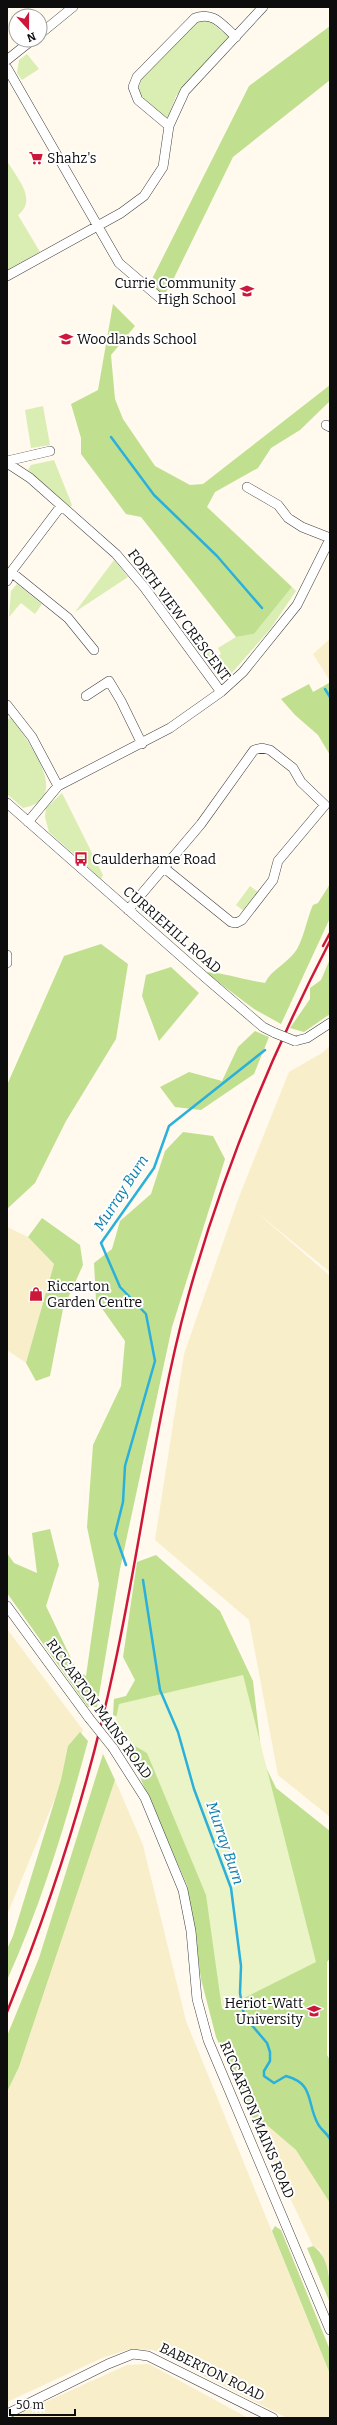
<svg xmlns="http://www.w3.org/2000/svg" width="337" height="2425" font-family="Bitter,serif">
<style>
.farmland{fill:#f8eeca}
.green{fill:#daeeb3}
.forest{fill:#c0e090}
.pitch{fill:#ebf4c6}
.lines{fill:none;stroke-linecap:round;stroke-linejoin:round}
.stream{stroke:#2bb0db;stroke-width:2.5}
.minor-casing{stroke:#404040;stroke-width:10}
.minor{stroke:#fff;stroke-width:9}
.rail{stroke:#cc173a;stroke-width:2.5}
.minor-bridge-casing{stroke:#404040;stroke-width:10;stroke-linecap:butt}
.minor-bridge{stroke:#fff;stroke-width:9}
.labels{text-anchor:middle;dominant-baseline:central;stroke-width:4;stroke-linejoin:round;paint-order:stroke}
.poi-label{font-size:14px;fill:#0d0d0d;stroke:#fff;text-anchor:start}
.street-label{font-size:14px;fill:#0d0d0d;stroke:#fff}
.water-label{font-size:15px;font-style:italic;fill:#097eac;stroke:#fff}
</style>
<rect width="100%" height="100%" fill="#fff9ee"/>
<path class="farmland" d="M330 639V681L313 654Z
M330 1046V1272L255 1211 330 1276V1817L278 1775 249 1620 155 1540 184 1354 239 1197 289 1072 322 1053Z
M7 1227 28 1237 54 1264 26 1363 7 1350Z
M7 1629 83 1730 7 1915Z
M115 1780 143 1845 186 2021 330 2374V2418H287L153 2350 130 2349 102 2358 7 2402V2092L19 2067Z
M252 2118 268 2126 296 2150 324 2190 330 2203V2275L320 2250 313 2246Z
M149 2364 248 2418H10L127 2365Z"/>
<path class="green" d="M201 20 210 21 229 38 176 96 168 117H163L141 96 138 88 142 78 190 27Z
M27 54 39 69 22 80 17 73 19 60Z
M7 161C17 178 38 200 18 215L40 252 7 270Z
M43 406 50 445 31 448 25 410Z
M54 460 72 505 70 507 28 470 31 465Z
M114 560 128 577 75 612Z
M17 584 42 604 35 614 21 603 9 617 11 591Z
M292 587 296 591 271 628 231 674 223 676 216 674 183 628 204 637 216 657 221 654 218 648 236 637 254 634Z
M11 717C27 740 74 799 23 808L7 794V720Z
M62 793 103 875 101 879 49 832 45 817 46 808Z
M250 886 258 892 244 911 236 905Z"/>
<path class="forest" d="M330 26V80L233 157 171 284 164 295 149 285 249 86Z
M113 304 135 326 111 355 115 399 123 419 155 466 190 485 203 484 330 385V401L300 430 271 448 258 468 215 492 207 507 292 587 254 634 236 637 141 517 126 514 81 454V438L71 404 98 390Z
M329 683 330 684V755L318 735 295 715 281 699 309 684 313 692Z
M330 884V918L281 1024 254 1009 205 972C226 973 244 980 265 983 271 970 286 964 295 952 303 942 307 918 313 905L318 903Z
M101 944 128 964 116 1039 66 1121 35 1183 7 1209V1085L64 956Z
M330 959V1014L304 1032 290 1028 310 999V988L321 980Z
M171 967 199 993 159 1041 142 996 146 975Z
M255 1031 269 1037 254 1074 201 1110 175 1107 160 1087 189 1072 222 1081 238 1047Z
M183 1132 213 1136 225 1159 172 1327 120 1569 97 1707H88L7 1593V1553L14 1563 37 1573 32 1533 50 1529 59 1565 46 1606 77 1671 86 1676 99 1584 87 1527 93 1445 121 1386 125 1341 96 1300 94 1263 112 1249 120 1221 151 1194 165 1151Z
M42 1218 80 1245 83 1265 63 1309 50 1376 36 1381 26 1363 54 1264 28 1237Z
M156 1555 220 1611 253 1681 262 1759 276 1788 330 1831V1958L327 1962V2055L330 2060V2203L296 2150 268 2126 252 2118 216 2037 201 1979 187 1885 142 1782 132 1752 134 1742 124 1720 113 1715 114 1699 126 1696 135 1680 123 1657 137 1562Z
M80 1732 88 1741C66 1822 42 1903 7 1980V1949L13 1936 61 1780 68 1746Z
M103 1754 115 1780 19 2067 7 2092V2036L39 1958Z
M275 2226 281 2230 330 2350V2374L272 2231Z
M313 2246C331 2258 330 2285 330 2303L307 2248Z"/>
<path class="pitch" d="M243 1675 316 1962 222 2009 206 1895 147 1753 113 1733 119 1704Z"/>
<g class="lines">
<path class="stream" d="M111 437 154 495 217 556 262 608
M325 689 330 697
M126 1565 115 1534 123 1502 125 1466 155 1361 146 1314 120 1287 101 1243 154 1168 169 1126 265 1050
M143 1580 160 1690 178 1732 194 1789 231 1888 241 1966 240 1993 244 2016 267 2043 270 2052V2061L264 2071V2076L274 2083 286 2076C315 2084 306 2102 318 2124 321 2130 327 2133 330 2139"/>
<defs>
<path id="minor" d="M40 34 73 7
M7 60 32 40
M7 68 119 263 161 299
M169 126 138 100 133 87 137 77 195 18C214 11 222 25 236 37
M7 276 121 213 144 196 163 167 169 126 185 91 263 7
M326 425 330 427
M7 461 50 451
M7 463 30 478 116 554 144 587 221 692
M247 487 278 505 288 518 302 527 330 538
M11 572 68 618 94 650
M7 581 11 572 61 506
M86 696 109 681 121 701 142 744
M7 705 32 737 58 786
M7 803 207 979 263 1027 275 1033
M28 822 58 786 170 728 221 692 243 672 297 605 330 539
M128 910 201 824 254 750 262 748 270 750 293 768 301 782 325 805 278 861 273 880 242 920 236 923 231 922 163 867
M7 955V963
M295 1041 307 1038 330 1023
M7 1606 89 1718
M113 1748 145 1798 183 1890 191 1931 197 1999 208 2040 330 2330
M7 2414 108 2364 133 2354 148 2356 273 2418"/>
</defs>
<use href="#minor" class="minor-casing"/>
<use href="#minor" class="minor"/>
<path class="rail" d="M323 946 330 933
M7 2012C52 1901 89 1785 114 1668 141 1545 155 1419 188 1297 222 1174 271 1055 330 941"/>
<defs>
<path id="minor-bridge" d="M275 1033 295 1041
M89 1718 113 1748"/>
</defs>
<use href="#minor-bridge" class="minor-bridge-casing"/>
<use href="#minor-bridge" class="minor-bridge"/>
</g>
<defs>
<symbol id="supermarket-bare" viewBox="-9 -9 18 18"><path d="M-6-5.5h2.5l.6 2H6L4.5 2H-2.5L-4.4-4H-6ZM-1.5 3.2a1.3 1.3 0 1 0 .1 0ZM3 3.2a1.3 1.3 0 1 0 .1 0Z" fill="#cc173a" stroke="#fff" stroke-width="2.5" paint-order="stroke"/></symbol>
<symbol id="school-bare" viewBox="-9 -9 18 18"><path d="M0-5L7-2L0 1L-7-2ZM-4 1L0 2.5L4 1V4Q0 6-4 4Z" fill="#cc173a" stroke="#fff" stroke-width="2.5" paint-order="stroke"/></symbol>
<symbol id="bus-bare" viewBox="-9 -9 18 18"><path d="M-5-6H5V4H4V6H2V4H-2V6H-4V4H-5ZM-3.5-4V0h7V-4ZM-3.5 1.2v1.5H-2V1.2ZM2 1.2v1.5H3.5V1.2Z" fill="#cc173a" stroke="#fff" stroke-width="2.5" paint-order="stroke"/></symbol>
<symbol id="shop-bare" viewBox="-9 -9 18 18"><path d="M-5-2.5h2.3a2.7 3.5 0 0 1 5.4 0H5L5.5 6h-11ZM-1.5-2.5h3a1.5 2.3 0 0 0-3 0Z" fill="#cc173a" stroke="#fff" stroke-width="2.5" paint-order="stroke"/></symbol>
<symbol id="university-bare" viewBox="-9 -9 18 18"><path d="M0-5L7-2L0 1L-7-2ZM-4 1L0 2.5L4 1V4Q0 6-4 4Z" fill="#cc173a" stroke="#fff" stroke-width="2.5" paint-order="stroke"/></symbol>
</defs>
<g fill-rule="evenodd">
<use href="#supermarket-bare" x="26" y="148" width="20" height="20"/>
<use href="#school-bare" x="237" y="281" width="20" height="20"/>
<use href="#school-bare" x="56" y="329" width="20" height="20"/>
<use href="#bus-bare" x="71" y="849" width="20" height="20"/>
<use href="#shop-bare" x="26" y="1284" width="20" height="20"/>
<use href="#university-bare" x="304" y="2001" width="20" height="20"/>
</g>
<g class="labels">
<g class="poi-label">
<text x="47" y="158">Shahz's</text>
<text x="236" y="283" text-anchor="end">Currie Community<tspan x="236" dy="16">High School</tspan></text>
<text x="77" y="339">Woodlands School</text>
<text x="92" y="859">Caulderhame Road</text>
<text x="47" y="1286">Riccarton<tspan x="47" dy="16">Garden Centre</tspan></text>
<text x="303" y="2003" text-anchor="end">Heriot-Watt<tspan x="303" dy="16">University</tspan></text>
</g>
<g class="street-label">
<text transform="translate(179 615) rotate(53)">FORTH VIEW CRESCENT</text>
<text transform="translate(172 930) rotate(41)">CURRIEHILL ROAD</text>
<text transform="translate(99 1709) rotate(54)">RICCARTON MAINS ROAD</text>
<text transform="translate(257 2120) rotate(67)">RICCARTON MAINS ROAD</text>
<text transform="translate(212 2372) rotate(26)">BABERTON ROAD</text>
</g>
<g class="water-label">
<text transform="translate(121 1193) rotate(-57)">Murray Burn</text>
<text transform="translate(225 1843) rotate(71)">Murray Burn</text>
</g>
</g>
<rect width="337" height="2425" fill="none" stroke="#0d0d0d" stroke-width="16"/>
<g transform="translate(28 28) rotate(159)"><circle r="19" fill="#ffffff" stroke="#9e9e9e"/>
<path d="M0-3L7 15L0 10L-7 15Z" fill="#cc173a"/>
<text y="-6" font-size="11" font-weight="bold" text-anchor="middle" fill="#0d0d0d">N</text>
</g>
<path d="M10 2409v6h65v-6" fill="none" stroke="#0d0d0d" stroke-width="2"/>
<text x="16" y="2409" font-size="12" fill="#0d0d0d" stroke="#ffffff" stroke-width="3" paint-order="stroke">50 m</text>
</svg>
